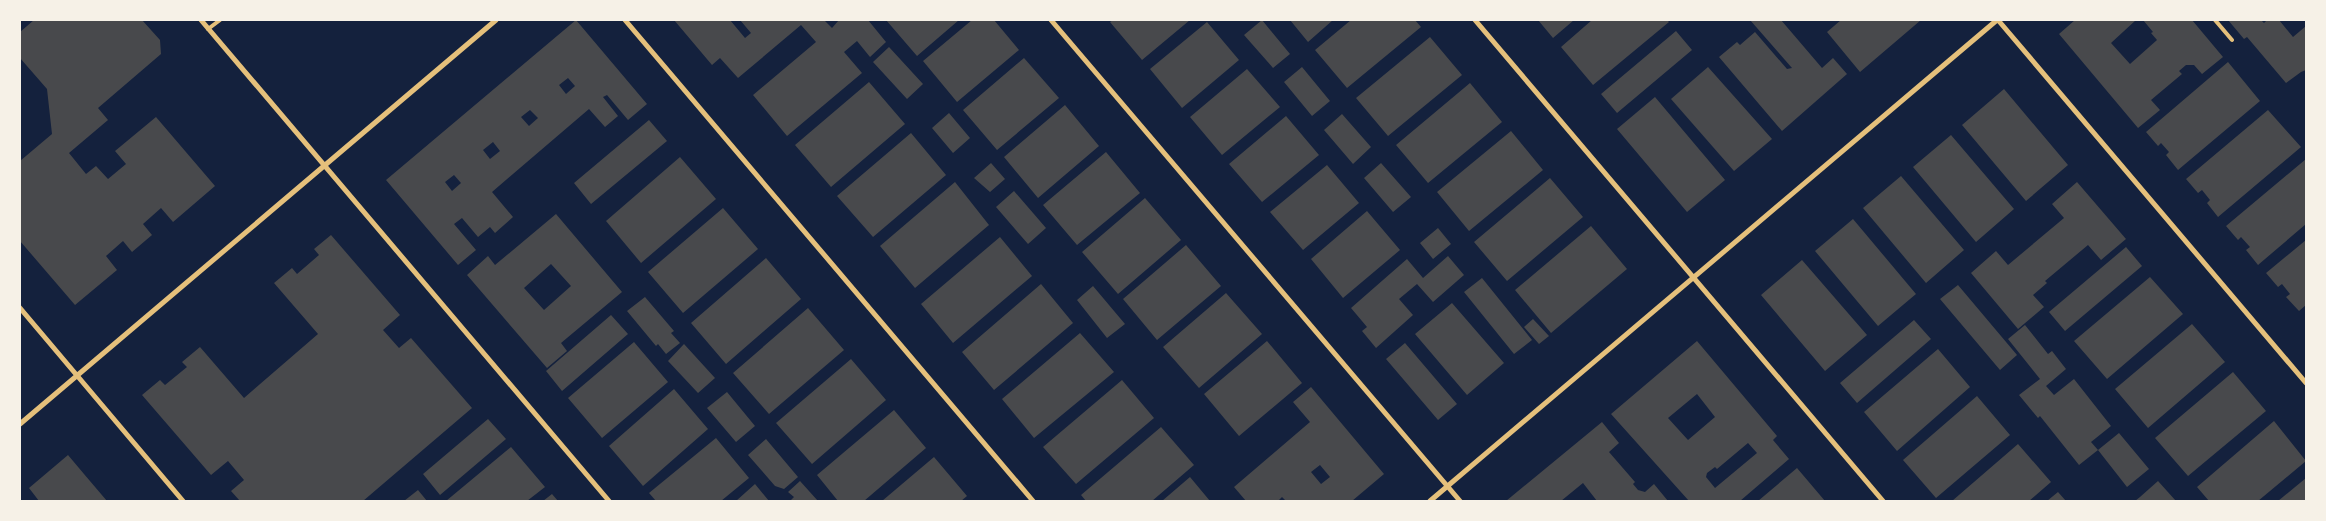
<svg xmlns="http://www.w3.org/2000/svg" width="2326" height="521" font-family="'Noto Sans',sans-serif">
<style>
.building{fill:#48494c;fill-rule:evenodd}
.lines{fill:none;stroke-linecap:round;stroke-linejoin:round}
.service{stroke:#e5c07b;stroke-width:4}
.minor{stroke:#e5c07b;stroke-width:5}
</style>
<rect width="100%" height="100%" fill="#14213d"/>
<path class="building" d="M34 20H142L160 40 161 54 98 108 108 120 69 153 86 174 96 166 108 179 126 164 115 151 156 117 215 186 173 222 161 208 143 224 152 235 132 252 123 241 106 256 117 270 75 305 20 241V161L52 134 47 89 20 58V32Z
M576 20 647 104 628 120 607 95 603 97 618 116 605 127 589 109 492 192 513 217 495 233 490 227 478 237 462 218 454 224 476 250 458 265 386 180ZM568 78 575 86 566 94 559 85ZM530 110 538 118 529 126 521 117ZM493 142 500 151 490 159 483 150ZM454 175 461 183 452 191 445 182Z
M674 20H730L745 38 751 33 740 20H824L832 28 839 20H868L886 42 870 57 857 41 844 52 862 73 787 136 753 95 816 42 801 25 738 78 720 58 712 65Z
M886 20H959L917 56Z
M972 20H994L1019 50 957 102 923 61Z
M1113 20H1190L1142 60 1110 22Z
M1262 20 1290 54 1273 68 1244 35Z
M1290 20H1333L1308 42Z
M1351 20H1415L1421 27 1347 88 1315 50Z
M1538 20H1574L1553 38Z
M1592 20H1667L1669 22 1593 85 1561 47Z
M1750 20H1781L1822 68 1833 58 1847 74 1782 131 1719 57 1737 42 1740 45 1755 32 1787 69 1792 68Z
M1841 20H1921L1860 72 1827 32Z
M2075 20H2136L2111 43 2130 64 2157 40 2151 33 2153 32 2143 20H2192L2223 57 2202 74 2194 65H2186L2179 71 2182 74 2151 100 2160 110 2138 128 2059 34Z
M2228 20H2261L2264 23 2267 20H2279L2293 37 2306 26V70L2301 72 2286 83 2247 37 2244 39Z
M1207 22 1239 60 1182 108 1150 69Z
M1676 31 1692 50 1617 113 1601 94Z
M1430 37 1462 75 1388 136 1356 98Z
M889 47 923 84 907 99 873 62Z
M1024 58 1059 98 997 150 963 110Z
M2228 62 2260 101 2178 170 2166 155 2169 152 2161 143 2158 146 2146 132Z
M1302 67 1330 101 1312 116 1284 82Z
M1708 67 1772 139 1734 171 1671 99Z
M1247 69 1280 107 1222 155 1190 117Z
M869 82 905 124 831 187 795 145Z
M1470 83 1502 122 1428 183 1396 145Z
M2004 89 2068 165 2026 201 1962 125Z
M1655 97 1725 180 1687 212 1617 129Z
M1065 105 1099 146 1038 198 1004 157Z
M2268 110 2301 147 2218 217 2207 203 2210 200 2202 190 2198 193 2186 179Z
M949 113 970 138 953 153 932 128Z
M1342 114 1371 147 1353 164 1324 130Z
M1286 116 1319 155 1262 202 1229 164Z
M649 120 667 141 591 204 574 183Z
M1511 131 1543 170 1469 231 1437 192Z
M911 133 946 175 873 237 837 196Z
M1951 135 2014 209 1976 242 1913 167Z
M1106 152 1140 193 1077 245 1043 205Z
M680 157 716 199 641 263 606 221Z
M2306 159V224L2258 265 2246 250 2250 247 2241 237 2238 240 2226 226Z
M991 163 1005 179 990 192 974 178Z
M1381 163 1411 197 1393 212 1364 178Z
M1327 165 1359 203 1303 250 1270 212Z
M1901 176 1964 250 1926 283 1863 208Z
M1550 178 1583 217 1507 281 1474 242Z
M955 182 989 225 915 288 880 246Z
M2077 182 2126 239 2101 260 2088 245 2045 281 2047 283 2033 295 2044 307 2018 329 1971 273 1996 251 2008 265 2064 218 2052 204Z
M1014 191 1046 228 1028 244 996 207Z
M1145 198 1181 240 1118 294 1082 252Z
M723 208 758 249 683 313 648 272Z
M1367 211 1400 250 1343 298 1311 259Z
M556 214 622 292 561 343 567 351 547 368 467 275 488 256 495 265ZM551 264 571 286 544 310 524 288Z
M1853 219 1916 294 1878 326 1815 251Z
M1591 226 1627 269 1551 333 1515 290Z
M1438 228 1451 244 1433 259 1420 243Z
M331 235 400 315 383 330 399 348 411 338 472 408 363 501H240L231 491 244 480 228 461 211 475 142 395 160 380 165 385 187 367 182 362 200 347 244 398 318 334 274 283 292 268 297 274 319 255 314 249Z
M1000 237 1032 276 953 343 921 304Z
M2306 240V305L2299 311 2286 297 2290 294 2282 284 2278 287 2266 273Z
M1186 245 1221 286 1157 340 1123 299Z
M2126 247 2142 266 2065 331 2049 312Z
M1448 256 1464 275 1433 302 1417 284 1399 299 1413 315 1376 348 1362 331 1367 327 1351 308 1407 259 1423 278Z
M766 258 801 299 726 364 691 323Z
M1802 260 1867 335 1825 371 1761 295Z
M2150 277 2183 314 2107 379 2074 341Z
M1482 278 1532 340 1514 354 1464 292Z
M1041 284 1073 323 994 390 962 352Z
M1958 285 2017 355 2000 370 1940 299Z
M1093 286 1125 324 1107 338 1077 300Z
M1226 293 1262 334 1199 388 1163 347Z
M645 297 674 331 671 333 680 343 666 354 658 344 656 346 627 311Z
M1452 303 1504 363 1467 395 1415 334Z
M808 308 844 350 769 414 733 373Z
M611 315 628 334 562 391 546 371Z
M1533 319 1549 336 1539 344 1524 327Z
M1914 320 1931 339 1857 403 1840 383Z
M2192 324 2225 362 2148 428 2115 389Z
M2025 325 2048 354 2052 351 2066 369 2046 386 2054 395 2074 379 2111 426 2091 442 2098 450 2119 433 2149 469 2127 487 2098 450 2079 465 2040 416 2038 418 2019 395 2040 379 2008 339Z
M1080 333 1114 372 1034 438 1002 399Z
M1267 341 1302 383 1239 436 1204 394Z
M1697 341 1777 436 1773 440 1789 459 1740 501H1689L1611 414ZM1697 394 1715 417 1688 440 1668 418ZM1748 443 1757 453 1715 488 1706 477 1707 473 1715 467 1717 469Z
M634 342 668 382 602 438 568 398Z
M1405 343 1457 404 1438 420 1386 359Z
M684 344 715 378 698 393 668 361Z
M1938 349 1970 387 1897 451 1864 412Z
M851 359 886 400 812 464 776 423Z
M2233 372 2266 411 2188 476 2155 438Z
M1122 380 1154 418 1076 484 1043 447Z
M1311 387 1384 474 1352 501H1286L1282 497 1278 501H1246L1234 487 1310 422 1293 402ZM1320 465 1330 477 1321 484 1311 472Z
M674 389 708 429 643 486 609 446Z
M727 392 755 426 736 442 707 408Z
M1977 396 2010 435 1936 498 1903 460Z
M894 410 926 448 864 501H838L817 475Z
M488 419 506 439 440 495 423 474Z
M2274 421 2306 461 2258 501H2209L2197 487Z
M1602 422 1619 443 1609 452 1635 482 1633 484 1638 490 1645 492 1654 484 1668 501H1597L1583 483 1561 501H1506Z
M1161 427 1194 465 1152 501H1086L1081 495Z
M716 438 749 478 721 501H656L649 493Z
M766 439 798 477 784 489 775 486 748 455Z
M2018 444 2051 482 2029 501H1952Z
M511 447 545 487 527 501H446Z
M68 455 84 474 107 501H39L29 488Z
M934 457 967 496 961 501H882Z
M1797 468 1825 501H1758Z
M1190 477 1210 501H1162Z
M2306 478V501H2278Z
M800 481 818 501H790L794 497 788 492Z
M2158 481 2176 501H2135L2140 497Z
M755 484 769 501H736Z
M418 490 427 501H404Z
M2058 492 2066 501H2047Z
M552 494 558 501H543Z"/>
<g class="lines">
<path class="service" d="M2215 20 2232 40
M208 29 220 20"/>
<path class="minor" d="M201 20 609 501
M625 20 1033 501
M1051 20 1460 501
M1475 20 1883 501
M1998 20 2306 383
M20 308 183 501
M20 424 496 20
M1430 501 1997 20"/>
</g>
<rect width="2326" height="521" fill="none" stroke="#f6f1e7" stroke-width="42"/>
</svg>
